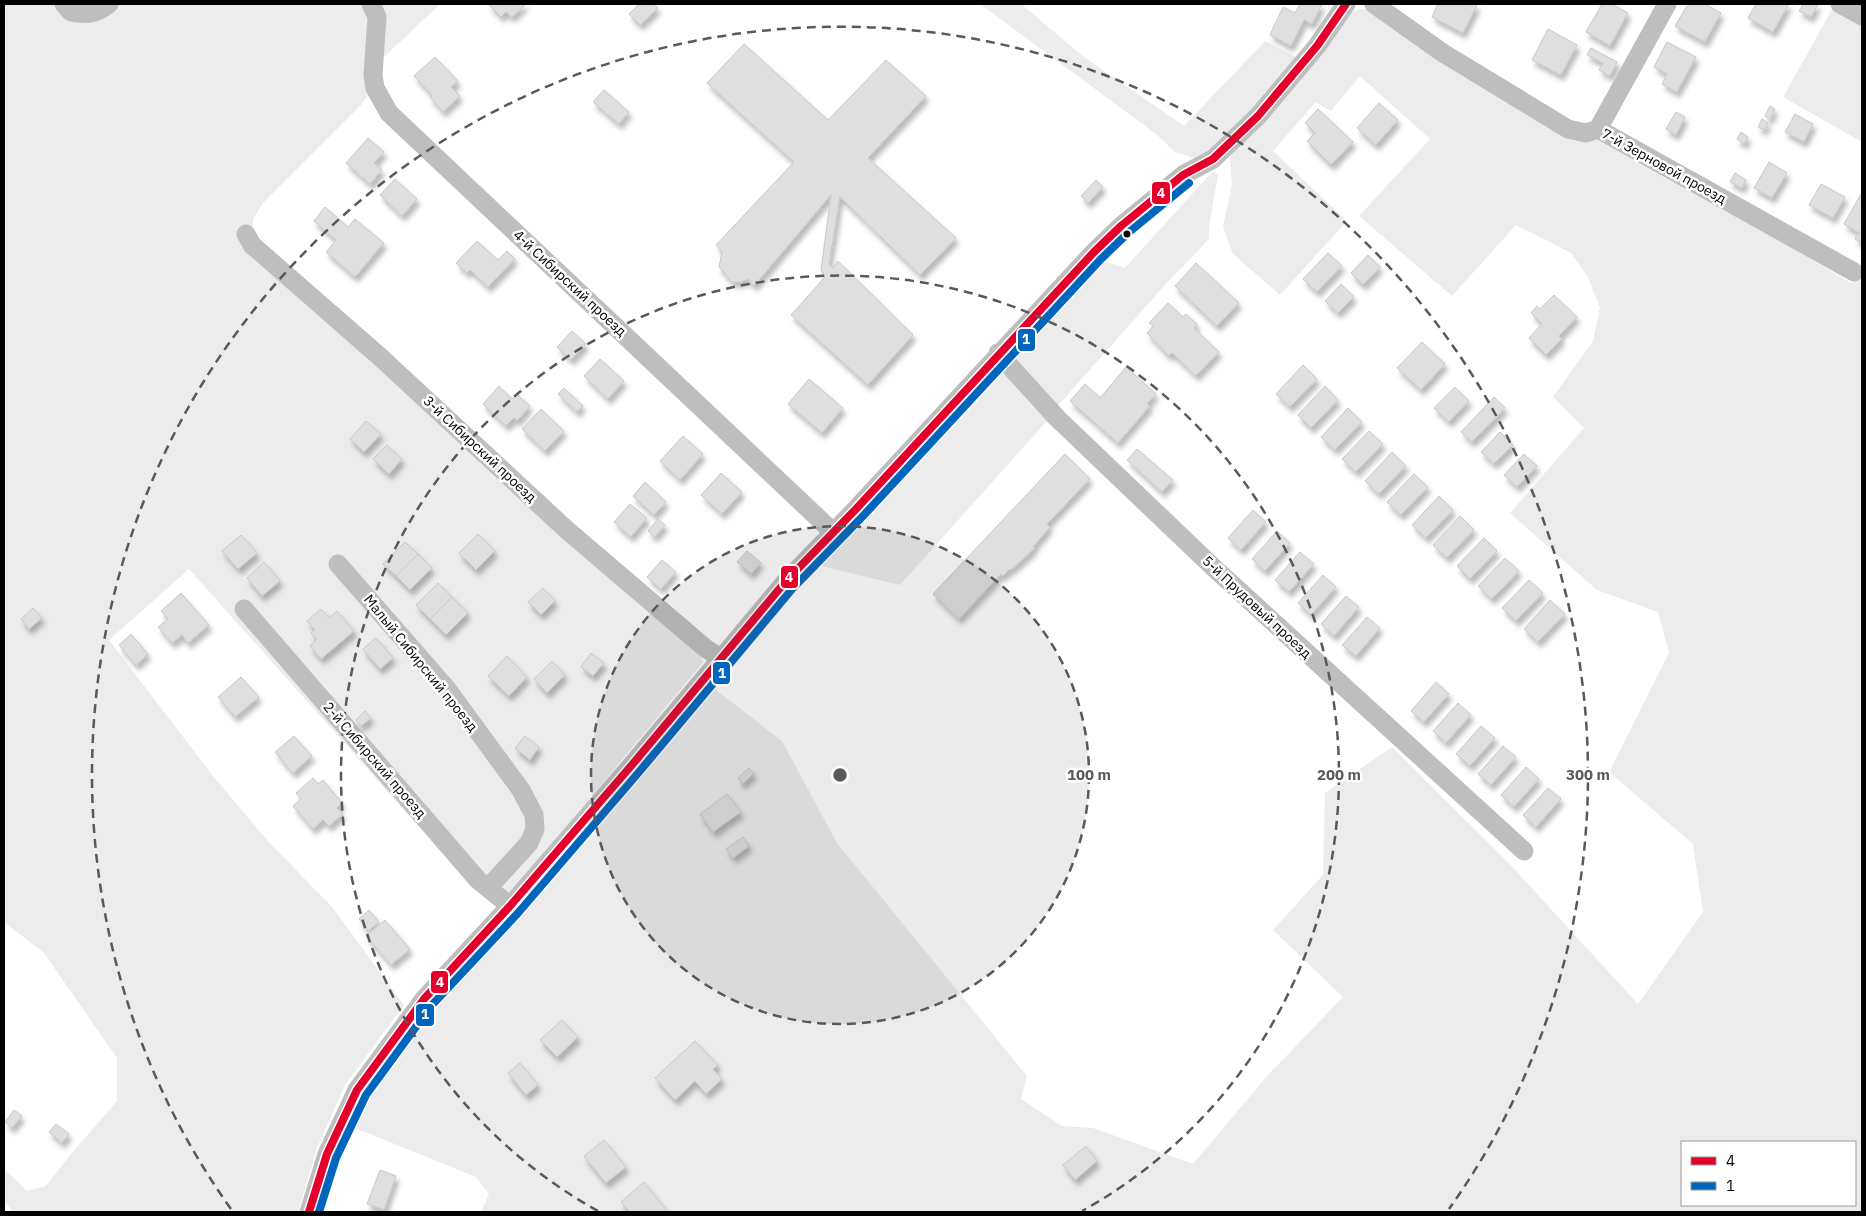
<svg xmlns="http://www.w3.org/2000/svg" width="1866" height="1216" font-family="'IBM Plex Sans',sans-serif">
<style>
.green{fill:#ececec;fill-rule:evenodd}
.building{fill:#dfdfdf;stroke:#c7c7c7;filter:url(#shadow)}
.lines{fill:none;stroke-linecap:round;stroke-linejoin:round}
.minor{stroke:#bebebe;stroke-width:19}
.bus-1-casing{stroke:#fff;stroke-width:11}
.bus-2-casing{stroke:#fff;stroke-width:11}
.bus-1{stroke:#e4002b;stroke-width:8}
.bus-2{stroke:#0065bd;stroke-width:8}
.ring{fill:none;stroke:#595959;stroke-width:2.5;stroke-dasharray:9 6}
.bus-dot{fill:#000;stroke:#fff;stroke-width:2}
.labels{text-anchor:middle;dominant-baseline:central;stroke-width:5;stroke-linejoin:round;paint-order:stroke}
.street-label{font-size:14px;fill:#000;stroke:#fff}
.centre{fill:#595959;stroke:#fff;stroke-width:2.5}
.ring-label{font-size:15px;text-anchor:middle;font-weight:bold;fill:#595959;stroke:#fff;stroke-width:5;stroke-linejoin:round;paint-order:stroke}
.line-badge{stroke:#fff;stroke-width:2}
.badge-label{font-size:14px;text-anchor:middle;font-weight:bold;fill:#fff}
</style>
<defs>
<filter id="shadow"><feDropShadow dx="3" dy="5.5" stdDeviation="2.5" flood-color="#0004"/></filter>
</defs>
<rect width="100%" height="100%" fill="#fff"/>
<path class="green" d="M4 4H361L369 20 370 92 361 105 263 203 253 219V234L387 350 574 526 700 653 703 662 513 891 486 897 472 886 189 569 109 640 213 776 267 840 332 907 404 1005 345 1085 317 1148 298 1212H13L4 1201V1169L27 1191 46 1186 71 1154 117 1101V1058L44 953 4 922Z
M379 4H440L381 60Z
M980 4H1021L1084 57 1184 126 1265 41 1298 58 1253 113 1200 160 1175 152 1156 134Z
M1834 6 1862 23V142L1783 97Z
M1362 9 1373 10C1533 100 1693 189 1851 283L1862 280V1212H481L489 1194 476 1177 355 1128C369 1092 400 1055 423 1024L644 769 712 687 782 741 837 843 1027 1076 1021 1099 1062 1126 1093 1128 1193 1164 1268 1075 1343 997 1273 930 1323 875 1325 793 1392 747 1517 872 1638 1004 1703 912 1693 844 1609 772 1669 653 1658 612 1597 590 1510 513 1584 428 1553 397 1593 341 1600 308 1588 277 1571 253 1516 225 1452 296 1359 216 1430 139 1360 76 1331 111 1316 102 1273 151 1347 221 1280 295 1233 254 1223 227 1232 185 1230 163 1231 154 1325 50 1353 11ZM1682 1142H1855V1205H1682Z
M1214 172 1218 175 1209 226V239L1164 286 1055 409 1047 421 900 585 817 565 1100 260 1125 268 1210 174Z"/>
<path class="building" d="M490 4H526L512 17 506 12 501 17 489 5Z
M639 4H654L658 8 640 25 629 14Z
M1300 4H1322L1312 24 1304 20 1291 46 1270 35 1283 7 1295 13Z
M1438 4H1475L1477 5 1463 33 1432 17Z
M1602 4H1612L1628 13 1610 46 1586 32Z
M1688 4H1705L1721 13 1705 42 1675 26Z
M1756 4H1789L1773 32 1748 18Z
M1803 4H1818L1811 17 1799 11Z
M1548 29 1577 45 1561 75 1532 60Z
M1667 42 1696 57 1677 92 1662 84 1667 74 1654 67Z
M744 44 828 120 886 60 926 96 868 158 956 238 920 275 840 197 829 264 833 268 838 261 913 335 868 385 791 315 825 277 821 270 831 195 754 286 748 279 741 282H732L719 267 722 252 716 245 794 162 707 83Z
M1591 48 1617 62 1610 76 1599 70 1603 63 1587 55Z
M435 57 458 81 451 87 460 96 443 112 430 97 432 95 414 76Z
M604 90 629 112 619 124 593 102Z
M1379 103 1398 120 1376 145 1357 128Z
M1770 106 1775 109 1770 119 1765 116Z
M1318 109 1353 142 1331 165 1307 141 1315 133 1305 123Z
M1676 112 1685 117 1676 135 1666 129Z
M1795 114 1813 124 1804 142 1785 132Z
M1762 119 1768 123 1764 130 1758 127Z
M1741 132 1748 137 1744 144 1737 139Z
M368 138 384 152 374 163 382 170 370 184 346 163Z
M1769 162 1787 173 1772 198 1754 188Z
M1735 173 1746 180 1742 188 1730 182Z
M395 179 417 199 402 216 380 195Z
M1096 180 1103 187 1088 203 1081 196Z
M1821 184 1845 197 1833 218 1809 205Z
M1861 194 1862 195V243L1855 239 1859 233 1844 224Z
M325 207 348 227 355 219 384 243 355 277 326 252 336 240 314 221Z
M477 241 498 260 507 251 515 259 488 287 470 270 467 273 456 263Z
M1328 253 1342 266 1317 292 1303 279Z
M1368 255 1380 267 1363 285 1351 273Z
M1196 263 1239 303 1217 326 1175 286Z
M1341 284 1354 297 1338 313 1325 301Z
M1554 295 1577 317 1559 336 1562 339 1546 355 1529 338 1542 324 1531 313 1537 306 1540 309Z
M1168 303 1183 317 1186 314 1197 324 1194 328 1219 352 1196 376 1172 353 1169 356 1147 333 1153 326 1149 323Z
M572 331 586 344 571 360 557 347Z
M1422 342 1445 364 1421 390 1397 368Z
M600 359 624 381 608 399 584 376Z
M1303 365 1317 379 1290 407 1276 394Z
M1126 367 1156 394 1147 404 1150 406 1118 443 1070 401 1085 384 1100 398Z
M809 379 843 408 822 433 788 404Z
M499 386 512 399 517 394 530 406 517 421 514 418 506 426 483 404Z
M1325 386 1338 400 1311 428 1298 415Z
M1455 387 1469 401 1449 422 1434 408Z
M564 388 583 406 577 412 558 394Z
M1494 397 1505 408 1472 442 1461 432Z
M1348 408 1362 422 1335 450 1321 437Z
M541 409 564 431 545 451 522 429Z
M366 421 381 434 364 452 350 439Z
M1369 431 1383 444 1356 472 1342 459Z
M1500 432 1513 445 1494 464 1481 452Z
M683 436 703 454 680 480 660 461Z
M387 445 402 459 389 474 373 459Z
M1137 449 1173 480 1162 492 1127 460Z
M1392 452 1406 466 1379 494 1365 481Z
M1065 454 1090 479 1047 524 1050 527 1033 547 1035 548 1011 570 1010 569 1003 576 1001 574 959 619 933 594Z
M1524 454 1537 466 1517 487 1504 475Z
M721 473 742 492 722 514 701 495Z
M1414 474 1428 487 1401 515 1387 502Z
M645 482 666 502 654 515 633 496Z
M1439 496 1453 510 1426 538 1412 525Z
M630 504 647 518 631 537 614 522Z
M1253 510 1266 522 1241 550 1228 538Z
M1460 516 1474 530 1447 558 1433 545Z
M658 519 665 525 655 537 648 531Z
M1277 531 1290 543 1265 571 1252 559Z
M478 534 495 551 476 570 459 553Z
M241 535 257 553 238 569 222 551Z
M1484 538 1497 551 1470 579 1457 566Z
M405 542 418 554 396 576 383 564Z
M747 551 761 563 751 574 737 562Z
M1300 552 1314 564 1289 592 1275 580Z
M418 554 432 568 410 590 396 576Z
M1505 558 1519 571 1492 599 1478 586Z
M662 560 676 572 661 589 647 577Z
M264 562 280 581 262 596 247 578Z
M1323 575 1336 587 1311 615 1298 603Z
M1529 580 1543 593 1516 621 1502 608Z
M438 583 452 597 430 619 416 605Z
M543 588 555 601 541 615 528 602Z
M181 593 209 625 188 643 182 635 172 643 158 627 168 619 161 611Z
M1346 596 1359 607 1334 636 1321 624Z
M452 597 468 613 446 635 430 619Z
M1550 600 1565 614 1538 642 1524 629Z
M33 608 42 618 29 629 21 619Z
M321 609 329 618 337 611 354 631 321 659 310 646 317 639 311 633 315 630 307 621Z
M1367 617 1380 628 1356 656 1342 645Z
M131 634 148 654 136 665 119 645Z
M376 638 393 658 380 669 363 649Z
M591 653 604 663 593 676 581 667Z
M507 656 527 677 509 696 488 676Z
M552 661 565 675 547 693 534 679Z
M241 677 259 697 235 717 218 697Z
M1436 682 1449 694 1424 722 1411 711Z
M1458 703 1471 715 1446 743 1433 731Z
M365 711 371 718 361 726 356 720Z
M1481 726 1495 738 1470 766 1456 754Z
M294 736 312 756 293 773 275 752Z
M525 736 539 747 530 760 515 748Z
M1503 746 1516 757 1491 785 1478 774Z
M1526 767 1539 779 1514 807 1501 795Z
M749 768 754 773 743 784 738 778Z
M313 778 318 784 323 780 342 803 337 808 343 814 329 826 323 820 313 829 293 806 301 799 296 793Z
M1548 788 1561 799 1536 827 1523 815Z
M727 794 741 812 713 832 700 814Z
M743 837 749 846 733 858 726 849Z
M369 910 379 922 368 931 359 919Z
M385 920 410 949 391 965 366 936Z
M562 1020 578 1037 557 1057 540 1040Z
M695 1041 718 1065 713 1069 722 1079 706 1094 695 1081 675 1100 655 1078Z
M520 1063 538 1085 526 1095 508 1073Z
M14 1110 22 1116 12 1128 5 1122Z
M56 1124 69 1134 62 1143 49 1132Z
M604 1140 626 1167 606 1183 584 1156Z
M1086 1146 1097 1161 1075 1180 1063 1165Z
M380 1170 396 1176 384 1210 367 1204Z
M644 1182 667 1211 665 1212H630L621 1202Z"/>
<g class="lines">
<path class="minor" d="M64 4 71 12C87 15 96 14 109 4
M371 4 377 17 373 75 375 88 389 113 834 533
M1374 4 1443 53 1568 129 1586 133 1598 129 1854 272
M1840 4 1862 16
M1598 129 1667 4
M246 234 252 245 379 356 568 531 704 647 720 658
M998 353 1057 418 1213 567 1524 851
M338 564 447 689 521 790 534 815 535 829 529 843 488 888
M244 609 478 880 510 906
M309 1212 327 1154 357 1090 424 999 510 906 631 766 786 581 856 509 1094 252 1121 226 1183 175 1213 159 1258 116 1317 46 1346 4"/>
<defs>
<path id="bus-1" d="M309 1212 327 1154 357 1090 424 999 510 906 631 766 786 581 856 509 1094 252 1121 226 1183 175 1213 159 1258 116 1317 46 1346 4"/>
<path id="bus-2" d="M319 1212 336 1158 366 1095 432 1005 518 913 639 772 793 588 863 516 1101 259 1128 233 1189 183"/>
</defs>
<use href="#bus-1" class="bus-1-casing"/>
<use href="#bus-2" class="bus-2-casing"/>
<use href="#bus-1" class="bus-1"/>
<use href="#bus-2" class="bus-2"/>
</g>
<circle cx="840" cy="775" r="249" fill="#595959" fill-opacity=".12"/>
<g class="ring">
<circle cx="840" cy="775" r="249"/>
<path d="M598 1211A499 499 0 1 1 1082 1211"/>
<path d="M231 1209A748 748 0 1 1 1449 1209"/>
</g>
<circle class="bus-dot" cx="1127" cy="234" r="4.5"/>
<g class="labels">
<g class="street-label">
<text transform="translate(1664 166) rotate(29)">7-й Зерновой проезд</text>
<text transform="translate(570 283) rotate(43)">4-й Сибирский проезд</text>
<text transform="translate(480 449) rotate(43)">3-й Сибирский проезд</text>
<text transform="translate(1257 607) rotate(43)">5-й Прудовый проезд</text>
<text transform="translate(421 663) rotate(51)">Малый Сибирский проезд</text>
<text transform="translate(375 760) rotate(49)">2-й Сибирский проезд</text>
</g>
</g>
<circle cx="840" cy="775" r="8" class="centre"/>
<g class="ring-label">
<text x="1089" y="780">100 m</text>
<text x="1339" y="780">200 m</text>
<text x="1588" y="780">300 m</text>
</g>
<g class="line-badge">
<rect x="1151" y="181" width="20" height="24" rx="5" fill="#e4002b"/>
<rect x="1017" y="328" width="19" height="24" rx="5" fill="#0065bd"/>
<rect x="780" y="565" width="19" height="24" rx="5" fill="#e4002b"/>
<rect x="712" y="661" width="19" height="24" rx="5" fill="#0065bd"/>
<rect x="430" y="970" width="19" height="24" rx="5" fill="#e4002b"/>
<rect x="415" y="1003" width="20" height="24" rx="5" fill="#0065bd"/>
</g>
<g class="badge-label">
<text x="1161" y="198">4</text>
<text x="1026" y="344">1</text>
<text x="789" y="582">4</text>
<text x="722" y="678">1</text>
<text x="440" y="987">4</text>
<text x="425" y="1019">1</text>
</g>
<rect width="1866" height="1216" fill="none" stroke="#000000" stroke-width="10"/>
<rect x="1681" y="1141" width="175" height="65" fill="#ffffff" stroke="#999999"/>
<rect x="1691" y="1157" width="25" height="8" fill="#e4002b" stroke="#999999"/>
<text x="1726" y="1166" font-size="15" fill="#000000">4</text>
<rect x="1691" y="1182" width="25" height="8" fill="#0065bd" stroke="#999999"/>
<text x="1726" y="1191" font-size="15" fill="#000000">1</text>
</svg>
